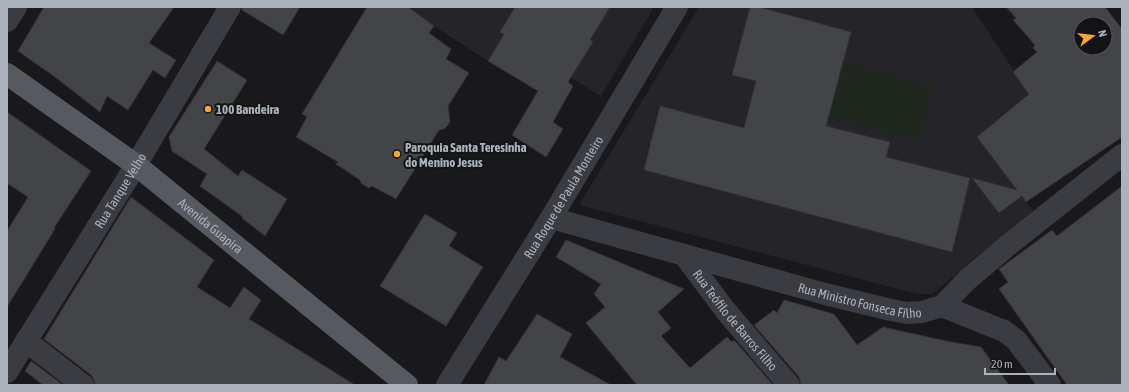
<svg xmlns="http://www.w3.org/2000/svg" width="1129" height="392" font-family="'Asap Condensed',sans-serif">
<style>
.built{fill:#252529}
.pitch{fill:#1f271f}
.building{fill:#434448;stroke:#333338;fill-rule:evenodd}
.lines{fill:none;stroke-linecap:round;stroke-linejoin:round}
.minor{stroke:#3a3c41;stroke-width:22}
.major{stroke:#565960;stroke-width:22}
.poi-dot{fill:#faa433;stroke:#141417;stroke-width:1.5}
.labels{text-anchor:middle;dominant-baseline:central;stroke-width:4;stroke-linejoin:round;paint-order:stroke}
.poi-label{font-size:13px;font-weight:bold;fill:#abb2bc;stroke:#141417;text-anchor:start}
.street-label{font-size:13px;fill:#abb2bc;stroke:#141417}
</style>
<rect width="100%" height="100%" fill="#19191b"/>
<path class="built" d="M408 7H654L601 96 502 36 488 61 434 26Z
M699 7H972L1029 94 977 137 1033 211 932 294H917L579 205Z"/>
<path class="pitch" d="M843 62 933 86 919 140 828 118Z"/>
<path class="building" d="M44 7H174L149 43 176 60 165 78 153 70 128 110 107 96 100 112 55 77 18 51Z
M242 7H300L283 35 242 10Z
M367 7H408L434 26 429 33 451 49 446 59 469 73 448 106 450 121 448 125 444 129 439 130 396 199 372 186 369 188 361 183 360 180 336 164 338 162 296 137 307 117 302 114Z
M515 7H610L590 40 593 42 568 82 573 86 553 122 563 129 546 157 512 135 538 91 488 61 504 34 500 32Z
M750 7H759L851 32 826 126 890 142 886 157 970 178 952 252 644 170 660 106 744 128 756 81 732 75Z
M1006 7H1105L1122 29V137L1026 202 1022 196 999 213 972 178 1017 190 977 137 1029 94 1013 72 1037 52 1033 48 1035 45 1013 20 1016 18ZM1081 24H1105V48H1081Z
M217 61 247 80 204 149 238 176 242 170 287 199 265 236 242 218 243 217 200 186 207 174 172 151 169 137Z
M7 112 91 171 54 228 55 229 7 307V231L28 197 7 183Z
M1122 186V385H1067L999 289 1008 282 999 269 1052 230 1057 236Z
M131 197 214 260 197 287 230 308 244 287 261 300 249 319 355 385H95L94 380 91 375 44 339Z
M425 214 457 233 449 246 483 267 446 326 380 286Z
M566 240 684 289 658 312 671 328 661 336 690 368 727 337 732 342 734 340 773 385H637L586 323 605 307 594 294 601 284 556 257Z
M784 300 834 314 857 345 883 327 946 341 981 347 1009 385H801L799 377 754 325 774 310 777 313Z
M537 314 572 334 560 357 611 385H484L499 357 506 361Z
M31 361 63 385H43L25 371Z"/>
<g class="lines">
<g class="minor">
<path d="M7 21 16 7"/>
<path id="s1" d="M551 218 825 294 891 310 907 313 922 312 942 306 967 280 1012 242 1122 155"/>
<path id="s2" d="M684 255 725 310 789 385"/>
<path d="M942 306 1004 331 1016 340 1050 385"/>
<path d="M26 341 83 385"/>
<path id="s3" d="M7 372 136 165 230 7"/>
<path id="s4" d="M447 385 551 218 677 7"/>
</g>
<path class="major" id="s5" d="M7 74 136 165 407 385"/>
</g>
<g class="poi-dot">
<circle cx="208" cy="109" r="4"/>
<circle cx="397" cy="154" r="4"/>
</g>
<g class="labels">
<g class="poi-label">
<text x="216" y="109">100 Bandeira</text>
<text x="405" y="147">Paroquia Santa Teresinha<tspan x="405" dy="15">do Menino Jesus</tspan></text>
</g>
<g class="street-label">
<text stroke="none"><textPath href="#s3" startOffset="214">Rua Tanque Velho</textPath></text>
<text stroke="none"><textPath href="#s4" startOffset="221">Rua Roque de Paula Monteiro</textPath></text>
<text stroke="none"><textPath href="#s5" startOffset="254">Avenida Guapira</textPath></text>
<text stroke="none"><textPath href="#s1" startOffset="320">Rua Ministro Fonseca Filho</textPath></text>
<text stroke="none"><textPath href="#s2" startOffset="83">Rua Teófilo de Barros Filho</textPath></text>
</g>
</g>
<rect width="1129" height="392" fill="none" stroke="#abb2bc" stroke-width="16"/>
<g transform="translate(1093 36) rotate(75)"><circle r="19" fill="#141417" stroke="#505359"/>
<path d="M0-3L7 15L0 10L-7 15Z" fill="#faa433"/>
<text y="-6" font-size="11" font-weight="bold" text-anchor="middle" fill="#abb2bc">N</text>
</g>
<path d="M985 368v6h70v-6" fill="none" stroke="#abb2bc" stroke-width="2"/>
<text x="991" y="368" font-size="12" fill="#abb2bc" stroke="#141417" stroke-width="3" paint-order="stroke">20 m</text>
</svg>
